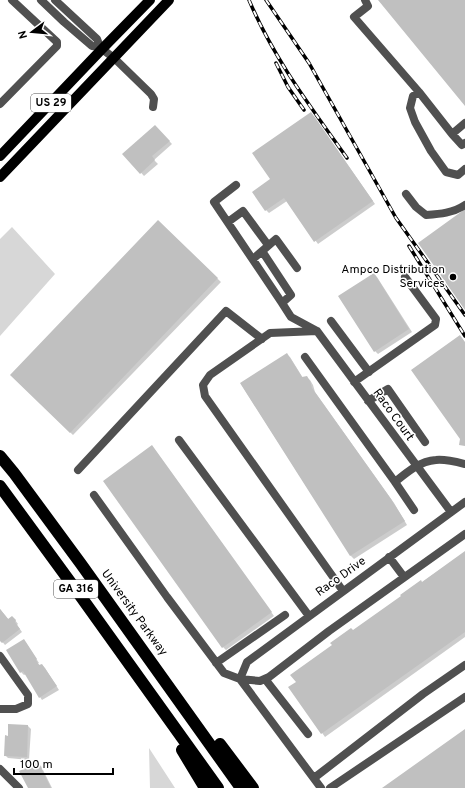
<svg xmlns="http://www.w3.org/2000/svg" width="465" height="788" font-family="Overpass,sans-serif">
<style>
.green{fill:#d7d7d7}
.shadow{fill:#0003}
.building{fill:#c0c0c0}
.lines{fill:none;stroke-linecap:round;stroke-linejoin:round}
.minor{stroke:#505050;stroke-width:8}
.major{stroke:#000;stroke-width:10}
.highway{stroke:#000;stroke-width:12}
.rail-casing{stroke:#000;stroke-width:3.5}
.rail{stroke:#fff;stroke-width:2;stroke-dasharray:6;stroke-linecap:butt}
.poi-dot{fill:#000;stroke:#fff;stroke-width:1.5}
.labels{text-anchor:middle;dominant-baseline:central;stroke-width:3;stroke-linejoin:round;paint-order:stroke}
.shield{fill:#fff;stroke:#4c4c4c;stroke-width:1}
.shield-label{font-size:11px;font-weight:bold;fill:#000}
.poi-label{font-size:12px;fill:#000;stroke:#fff;text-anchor:end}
.street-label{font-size:12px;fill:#000;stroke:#fff}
</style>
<rect width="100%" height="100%" fill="#fff"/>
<path class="green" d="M12 227 55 274 0 336V239Z
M149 748 175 788H150Z"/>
<path class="shadow" d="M314 116 375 204 318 244 287 201 269 213 266 210 272 179Z
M155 126 172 144 154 160 158 164 144 176 124 154Z
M158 221 221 282 73 435 11 375Z
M374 274 377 277 412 332 378 354 375 351Z
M287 355 290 357 303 378 306 377 310 380 313 385 315 392 394 503 407 525 354 559 351 556 241 384Z
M155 450 274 616 226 650 223 647Z
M465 552V637L325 737 290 688 297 682 353 631Z
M0 609 9 620H15L18 624 17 625 22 632 5 645 0 639Z
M26 643 39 663H38L40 666 42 665 45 668 59 690 42 700 40 697 26 674 24 675 21 672Z
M9 725 28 726 31 729 29 760 8 758 5 755 9 737Z
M38 763 41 766 52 788H29Z"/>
<path class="building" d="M378 0H465V106Z
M311 112 373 201 314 242 284 198 265 211 252 192 270 179 252 153Z
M155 125 170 141 152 156 155 160 140 174 122 154Z
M465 209V310L418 243Z
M158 220 218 278 70 433 10 375Z
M374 273 409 329 374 352 338 296Z
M460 335 465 342V446L459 445 460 439 411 370Z
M287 353 302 377 307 376 310 381 312 388 391 499 405 521 350 556 240 383Z
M152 445 272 612 222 648 103 481Z
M465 551V632L321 734 288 687 296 682 290 675 332 645 330 643 351 628 353 630 401 596 400 595 421 580 422 582Z
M0 609 8 619 12 616 16 620 15 622 20 629 2 643 0 641Z
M24 639 37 659 36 660 39 665 42 664 57 686 39 698 23 671 20 673 6 650Z
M8 724 28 725 27 757 4 756 5 735 8 736Z
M465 729V788H382Z
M38 762 51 788H28L19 771Z"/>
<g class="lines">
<path class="minor" d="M41 0 64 22 92 46 100 47
M55 0 97 39 100 47 102 49 114 58 151 94 154 99 153 107
M365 0 368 6 354 17 419 92
M0 104 57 46V42L12 0
M465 123 452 134 419 92 413 96 410 108 415 122 431 151 446 172 458 175 465 169
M452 134 462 145 465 143
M236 185 214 202 282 303
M406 194 416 207 426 215C440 214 453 213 465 205
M228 222 243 211 268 245
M262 251 291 295 282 303 291 317 317 331 451 512
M253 259 276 239 297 268
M331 321 369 372
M317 331 270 333 210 375 203 385 205 396 343 591
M305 357 395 482C407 472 420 461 436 460 445 459 457 462 465 464
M354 382 435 325 436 319 405 277
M368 401 388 389 425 442
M179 440 309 616
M78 470 226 311 262 339
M395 482 414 510
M94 495 167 597 224 673 240 679 260 681 269 677 329 631 465 534
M389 557 404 577
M0 656 28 695V704L16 709H0
M216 663 285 615
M240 679 247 662 465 502
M240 679 321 788
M265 679 308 734
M0 769 19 788
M314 778 423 694 465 665
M330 788 465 697"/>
<path class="major" d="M0 156 102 49 150 0
M0 177 169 0"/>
<path class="highway" d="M0 456 14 473 81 564 241 788
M0 486 79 594 218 788
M220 744 253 788
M182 750 205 788"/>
<defs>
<path id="rail" d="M249 0C274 59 310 106 347 158
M266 0 309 63 396 218 465 315
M276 63 288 87 304 110
M409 246 465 336"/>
</defs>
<use href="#rail" class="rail-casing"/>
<use href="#rail" class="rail"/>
</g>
<circle class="poi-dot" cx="453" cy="277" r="4"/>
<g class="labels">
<g class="shield">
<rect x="31" y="94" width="40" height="18" rx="3"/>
<rect x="54" y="580" width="44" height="18" rx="3"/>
</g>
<g class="shield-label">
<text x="51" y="103">US 29</text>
<text x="76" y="589">GA 316</text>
</g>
<g class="poi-label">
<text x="445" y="270">Ampco Distribution<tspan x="445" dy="14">Services</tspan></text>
</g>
<g class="street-label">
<text transform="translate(393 415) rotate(54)">Raco Court</text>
<text transform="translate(341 577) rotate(-36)">Raco Drive</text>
<text transform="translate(134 613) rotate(54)">University Parkway</text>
</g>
</g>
<g transform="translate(32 32) rotate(254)" stroke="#ffffff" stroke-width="3" paint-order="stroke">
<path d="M0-3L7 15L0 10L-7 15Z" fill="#000000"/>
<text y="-6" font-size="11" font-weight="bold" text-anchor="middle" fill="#000000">N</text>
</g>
<path d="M14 768v6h99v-6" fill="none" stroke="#000000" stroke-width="2"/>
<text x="20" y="768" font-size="12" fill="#000000" stroke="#ffffff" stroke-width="3" paint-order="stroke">100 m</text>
</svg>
